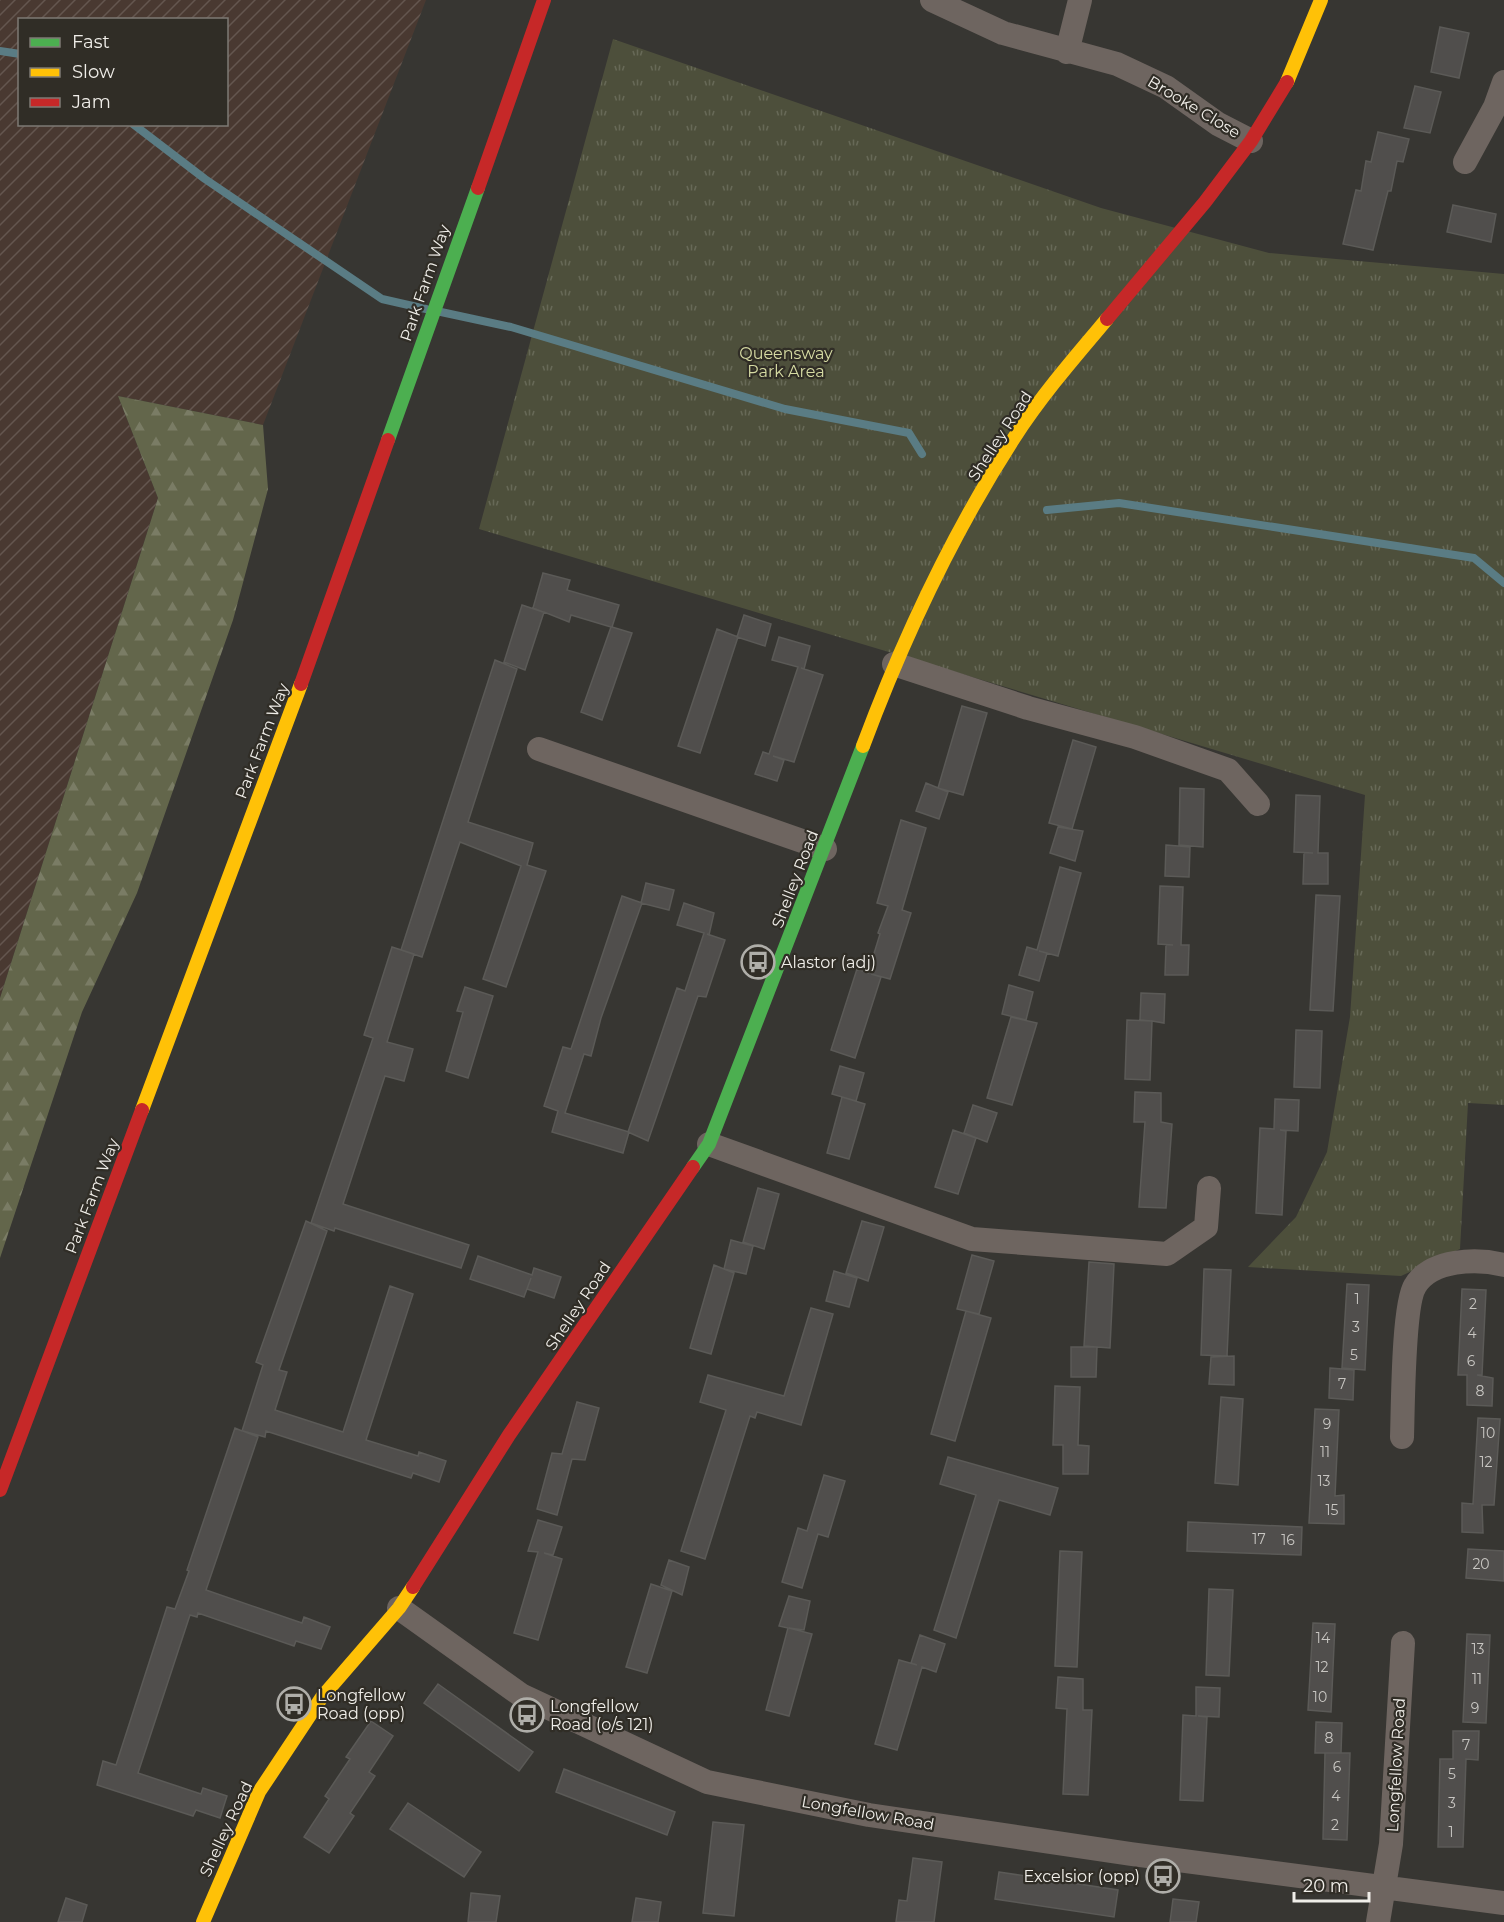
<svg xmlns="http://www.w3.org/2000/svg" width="1504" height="1922" font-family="Montserrat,sans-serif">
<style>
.industrial{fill:url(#industrial-furrows);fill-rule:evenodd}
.grass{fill:url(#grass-tufts)}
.forest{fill:url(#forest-firs)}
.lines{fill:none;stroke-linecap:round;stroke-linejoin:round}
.stream{stroke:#5a7c84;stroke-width:8}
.building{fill:#504e4c;stroke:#5b5a57;stroke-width:1.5}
.street{stroke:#6e6560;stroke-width:24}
.fast{stroke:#4caf50;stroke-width:14}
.slow{stroke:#ffc107;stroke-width:14}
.jam{stroke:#c62828;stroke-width:14}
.labels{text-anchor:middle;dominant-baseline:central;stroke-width:4.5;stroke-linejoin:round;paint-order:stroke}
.number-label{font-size:14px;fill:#c8c6c2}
.street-label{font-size:16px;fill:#f0eee9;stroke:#302d26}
.park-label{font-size:16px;fill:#d6dba3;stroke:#302d26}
.poi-label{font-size:16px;fill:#f0eee9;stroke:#302d26;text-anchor:start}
</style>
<defs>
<pattern id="industrial-furrows" width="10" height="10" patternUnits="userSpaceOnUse" patternTransform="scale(1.5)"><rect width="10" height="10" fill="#493931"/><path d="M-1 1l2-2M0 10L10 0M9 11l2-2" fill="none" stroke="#64564f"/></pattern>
<pattern id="grass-tufts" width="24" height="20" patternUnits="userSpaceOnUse" patternTransform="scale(1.5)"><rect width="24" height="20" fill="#4d4f3b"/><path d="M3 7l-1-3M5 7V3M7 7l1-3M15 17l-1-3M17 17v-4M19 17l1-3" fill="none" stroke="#676957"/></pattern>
<pattern id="forest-firs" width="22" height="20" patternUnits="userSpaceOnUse" patternTransform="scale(1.5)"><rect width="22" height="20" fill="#63664b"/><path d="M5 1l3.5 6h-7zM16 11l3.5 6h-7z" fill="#7a7c65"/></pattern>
</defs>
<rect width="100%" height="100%" fill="#373632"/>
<path class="industrial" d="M0 0H426L263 425 118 396 158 498 0 998ZM20 20H226V124H20Z"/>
<path class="grass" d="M613 39 1101 208 1269 253 1504 274V1105L1468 1103 1460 1249 1401 1276 1248 1267 1296 1217 1327 1152 1350 1017 1365 795 479 529Z"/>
<path class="forest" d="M118 396 263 425 268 489 233 620 137 893 82 1012 0 1258V998L158 498Z"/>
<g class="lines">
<path class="stream" d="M0 51 20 54
M133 124 205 179 382 299 426 309
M441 312 511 327 785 409 909 433 922 454
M1047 510 1119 503 1474 558 1504 583"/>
</g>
<path class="building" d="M1440 27 1469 33 1459 78 1431 72Z
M1415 86 1441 92 1430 133 1404 128Z
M1378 132 1409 139 1403 162 1397 161 1391 191H1388L1373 250 1343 244 1356 190 1361 191 1366 161 1371 162Z
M1453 205 1496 214 1491 242 1447 232Z
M543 573 570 580 567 590 619 605 612 627 632 633 602 720 581 712 611 627 571 615 569 622 544 612 525 670 504 662 522 605 543 612 533 608Z
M744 615 771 624 765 646 737 637Z
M717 629 738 637 700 753 678 746Z
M779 637 810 646 804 669 801 668 823 675 794 762 773 756 784 760 777 781 755 774 763 752 769 754 798 667 772 660Z
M495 660 517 669 468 822 533 843 527 865 546 871 506 987 483 979 521 866 460 842 422 957 401 950Z
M962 706 987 713 963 795 938 788Z
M1073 740 1096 747 1072 829 1049 823Z
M926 783 948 792 939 819 916 811Z
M1180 788 1204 789 1203 847 1179 845Z
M1296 795 1320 796 1318 853H1328V884H1303L1304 853H1313L1294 852Z
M901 820 926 828 902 910 911 913 890 979 871 974 881 977 855 1058 831 1050 857 969 868 973 880 934 878 933 888 906 877 903Z
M1058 827 1083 831 1075 861 1050 853Z
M1166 845 1190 847 1189 877 1165 876Z
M1060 867 1081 873 1058 956 1039 951 1047 953 1039 981 1019 975 1027 947 1037 950Z
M646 883 674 890 669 910 641 903Z
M1160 886 1183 887 1181 945H1189L1188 975H1165L1166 945H1173L1158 944Z
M1316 895 1340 896 1333 1011 1310 1010Z
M622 896 642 903 601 1018 591 1056 584 1054 565 1113 629 1132 623 1153 552 1132 558 1111 544 1106 563 1047 571 1049Z
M684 903 714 913 709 935 707 934 725 940 706 997 698 996 648 1141 628 1132 677 988 685 991 704 933 677 925Z
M392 947 414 954 387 1042 413 1049 404 1081 385 1076 343 1204 469 1245 461 1268 335 1228 334 1231 311 1223 373 1038 364 1035Z
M1009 985 1033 992 1026 1020 1002 1014Z
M465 987 493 996 468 1078 446 1071 463 1012 457 1011Z
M1141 993 1165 994 1164 1023 1152 1021 1150 1080 1125 1079 1127 1020 1152 1021 1140 1020Z
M1011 1017 1037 1023 1012 1105 987 1098Z
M1296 1030 1322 1031 1320 1088 1294 1087Z
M840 1066 864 1073 856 1101 832 1094Z
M1135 1092 1161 1093V1122L1172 1124 1166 1208 1139 1207 1145 1122H1134Z
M842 1097 865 1104 849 1159 827 1153Z
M1275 1099 1299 1100 1298 1131 1280 1130 1286 1131 1282 1215 1256 1213 1260 1128 1274 1129Z
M973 1105 997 1113 987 1142 964 1133Z
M953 1130 976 1138 958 1194 935 1187Z
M758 1188 779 1194 764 1249 743 1242Z
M306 1221 327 1231 279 1370 287 1372 275 1410 343 1432 390 1286 413 1294 366 1440 418 1456 419 1452 446 1461 439 1482 413 1473 411 1478 266 1431 265 1437 243 1431 258 1437 206 1590 302 1623 304 1617 330 1627 321 1649 296 1641 294 1646 198 1613 197 1617 190 1615 138 1773 201 1794 203 1788 227 1796 220 1818 196 1810 193 1816 97 1785 103 1761 116 1765 167 1607 175 1609 189 1571 187 1570 235 1428 242 1431 263 1365 256 1362Z
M862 1221 884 1227 868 1281 846 1273Z
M731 1240 753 1246 746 1274 724 1269Z
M972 1255 994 1261 979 1314 957 1309Z
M478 1256 532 1275 534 1268 561 1277 554 1298 527 1289 531 1278 524 1297 470 1279Z
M1089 1262 1114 1264 1110 1348 1084 1346Z
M714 1265 734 1273 711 1354 690 1348Z
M1204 1269 1231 1270 1227 1356 1201 1355Z
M834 1271 857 1278 849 1307 826 1301Z
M1347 1284 1369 1285 1365 1370 1342 1368Z
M1462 1289 1486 1290 1482 1375H1477L1493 1378 1492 1406 1467 1405V1375H1458Z
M811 1308 833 1314 801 1425 757 1412 755 1418 750 1416 705 1559 681 1551 726 1410 700 1402 708 1375 784 1396Z
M966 1311 991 1318 955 1441 931 1434Z
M1071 1347H1097L1096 1377H1071Z
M1234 1356V1385L1209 1384 1211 1357Z
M1330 1368 1354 1370 1353 1400 1329 1398Z
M1055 1386 1080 1387 1078 1445 1089 1446 1088 1474H1063V1445H1053Z
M1221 1397 1243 1399 1238 1485 1215 1483Z
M577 1402 599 1408 585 1460 572 1459 557 1515 537 1509 552 1453 562 1454Z
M1315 1409 1339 1410 1335 1496 1344 1495V1524L1309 1523Z
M1478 1418 1500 1419 1494 1505H1482L1483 1533 1462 1532V1503L1473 1504Z
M948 1457 1058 1488 1050 1515 999 1500 956 1638 934 1630 976 1495 940 1484Z
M824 1475 845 1481 828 1537 818 1534 802 1588 782 1582 798 1528 807 1531Z
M538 1520 562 1527 553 1555 544 1553 562 1559 538 1640 514 1633 538 1552 528 1551Z
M1188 1522 1302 1527 1301 1555 1187 1551Z
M1468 1549 1504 1551V1581L1466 1578Z
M1060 1551 1082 1552 1077 1667 1055 1666Z
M669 1560 689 1567 682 1595 661 1585Z
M651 1584 672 1591 647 1673 626 1667Z
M1209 1589 1233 1590 1229 1676 1206 1675Z
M789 1596 810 1601 804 1630 789 1628 812 1634 789 1716 766 1710 788 1628 779 1626Z
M1313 1623 1335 1624 1331 1712 1308 1710Z
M1467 1634 1490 1635 1486 1723 1463 1722Z
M920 1635 945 1644 936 1672 922 1667 897 1750 875 1744 899 1660 917 1665 911 1663Z
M1058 1677 1083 1679V1710H1092L1088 1795 1063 1794 1067 1709 1056 1708Z
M438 1684 533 1752 519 1771 424 1703Z
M1196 1687 1220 1688 1219 1717 1198 1716 1207 1717 1203 1801 1180 1800 1183 1715 1196 1716Z
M371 1721 393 1736 369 1772 375 1776 350 1813 354 1816 329 1853 304 1837 329 1799 325 1796 350 1759 346 1757Z
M1316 1722 1342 1723 1341 1753H1315Z
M1453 1731H1479L1478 1760 1466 1759 1463 1847H1438L1440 1759H1453Z
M1325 1753H1350L1347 1840 1323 1839Z
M564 1769 675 1812 667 1835 556 1792Z
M408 1803 481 1852 464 1877 390 1829Z
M713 1822 744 1825 734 1916 703 1913Z
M913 1858 942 1862 934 1922H896L899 1900 907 1901Z
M999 1872 1118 1890 1114 1917 995 1899Z
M471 1893 500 1896 496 1922H468Z
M66 1898 87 1905 82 1922H58Z
M636 1898 661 1902 658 1922H632Z
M1173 1899 1199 1902 1196 1922H1170Z"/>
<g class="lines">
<path class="street" d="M932 0 1003 33 1117 64 1166 87 1218 124 1251 141
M1067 52 1080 0
M1465 162 1495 107 1504 82
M894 664 1028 708 1135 737 1228 770 1258 804
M539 749 825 849
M709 1144 972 1239 1167 1254 1206 1227 1209 1188
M1402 1437C1403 1409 1403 1305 1415 1286 1431 1259 1477 1258 1504 1265
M399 1608 521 1695 707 1782 869 1815 1131 1854 1504 1903
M1378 1922 1391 1844 1403 1643"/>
<path class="fast" d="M388 440 478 188
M693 1167 709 1144 863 746"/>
<path class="slow" d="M1287 82 1321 0
M863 746C903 639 952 534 1014 438 1041 396 1074 358 1107 319
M142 1110 301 684
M203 1922 259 1792 322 1697 399 1608 413 1587"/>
<path class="jam" d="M478 188 544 0
M1107 319 1205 202 1251 141 1287 82
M301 684 388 440
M0 1490 142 1110
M413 1587 509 1435 693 1167"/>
</g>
<defs>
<symbol id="bus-ring" viewBox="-11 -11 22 22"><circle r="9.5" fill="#302d26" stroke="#afaea9" stroke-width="1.5"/><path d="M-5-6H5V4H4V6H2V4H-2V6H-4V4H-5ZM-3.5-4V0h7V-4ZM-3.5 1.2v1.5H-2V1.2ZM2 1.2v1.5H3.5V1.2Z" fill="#afaea9"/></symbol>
</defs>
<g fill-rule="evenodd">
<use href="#bus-ring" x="739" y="943" width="38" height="38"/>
<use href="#bus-ring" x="275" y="1685" width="38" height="38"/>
<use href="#bus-ring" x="508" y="1696" width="38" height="38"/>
<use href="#bus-ring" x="1144" y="1857" width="38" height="38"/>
</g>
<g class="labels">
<g class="number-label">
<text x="1357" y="1299">1</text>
<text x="1473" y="1304">2</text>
<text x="1356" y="1327">3</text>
<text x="1472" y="1333">4</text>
<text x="1354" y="1355">5</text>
<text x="1471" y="1361">6</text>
<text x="1342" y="1384">7</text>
<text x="1480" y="1391">8</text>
<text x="1327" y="1424">9</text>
<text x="1488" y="1433">10</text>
<text x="1325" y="1452">11</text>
<text x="1486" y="1462">12</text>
<text x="1324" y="1481">13</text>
<text x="1332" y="1510">15</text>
<text x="1259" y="1539">17</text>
<text x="1288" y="1540">16</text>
<text x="1481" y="1564">20</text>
<text x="1323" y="1638">14</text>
<text x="1478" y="1649">13</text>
<text x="1322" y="1667">12</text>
<text x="1477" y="1679">11</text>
<text x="1320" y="1697">10</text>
<text x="1475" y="1708">9</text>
<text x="1329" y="1738">8</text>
<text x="1466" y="1745">7</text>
<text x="1337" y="1767">6</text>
<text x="1452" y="1774">5</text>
<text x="1336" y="1796">4</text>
<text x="1452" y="1803">3</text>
<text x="1335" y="1825">2</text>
<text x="1451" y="1832">1</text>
</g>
<g class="street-label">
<text transform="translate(1194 107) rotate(31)">Brooke Close</text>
<text transform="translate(425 283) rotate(-71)">Park Farm Way</text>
<text transform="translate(1000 436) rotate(-57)">Shelley Road</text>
<text transform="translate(262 741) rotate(-69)">Park Farm Way</text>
<text transform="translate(795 879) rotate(-69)">Shelley Road</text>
<text transform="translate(92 1196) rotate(-69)">Park Farm Way</text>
<text transform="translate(578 1306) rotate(-56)">Shelley Road</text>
<text transform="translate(1396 1765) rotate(-87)">Longfellow Road</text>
<text transform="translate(868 1813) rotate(10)">Longfellow Road</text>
<text transform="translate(226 1829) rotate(-65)">Shelley Road</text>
</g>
<g class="park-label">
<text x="786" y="353">Queensway<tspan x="786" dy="18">Park Area</tspan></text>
</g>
<g class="poi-label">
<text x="781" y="962">Alastor (adj)</text>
<text x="317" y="1695">Longfellow<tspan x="317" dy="18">Road (opp)</tspan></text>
<text x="550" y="1706">Longfellow<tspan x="550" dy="18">Road (o/s 121)</tspan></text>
<text x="1140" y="1876" text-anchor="end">Excelsior (opp)</text>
</g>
</g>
<rect x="18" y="18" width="210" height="108" fill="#302d26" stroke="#7d7a74" stroke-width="1.5"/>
<rect x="30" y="38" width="30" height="9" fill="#4caf50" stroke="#7d7a74" stroke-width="1.5"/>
<text x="72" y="48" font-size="18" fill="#f0eee9">Fast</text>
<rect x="30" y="68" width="30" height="9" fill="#ffc107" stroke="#7d7a74" stroke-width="1.5"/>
<text x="72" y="78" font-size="18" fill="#f0eee9">Slow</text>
<rect x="30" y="98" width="30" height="9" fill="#c62828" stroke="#7d7a74" stroke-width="1.5"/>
<text x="72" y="108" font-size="18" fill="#f0eee9">Jam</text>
<path d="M1294 1892v9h75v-9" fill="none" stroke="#f0eee9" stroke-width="3"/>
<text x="1303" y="1892" font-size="18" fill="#f0eee9" stroke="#302d26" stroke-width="4.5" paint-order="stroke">20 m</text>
</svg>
